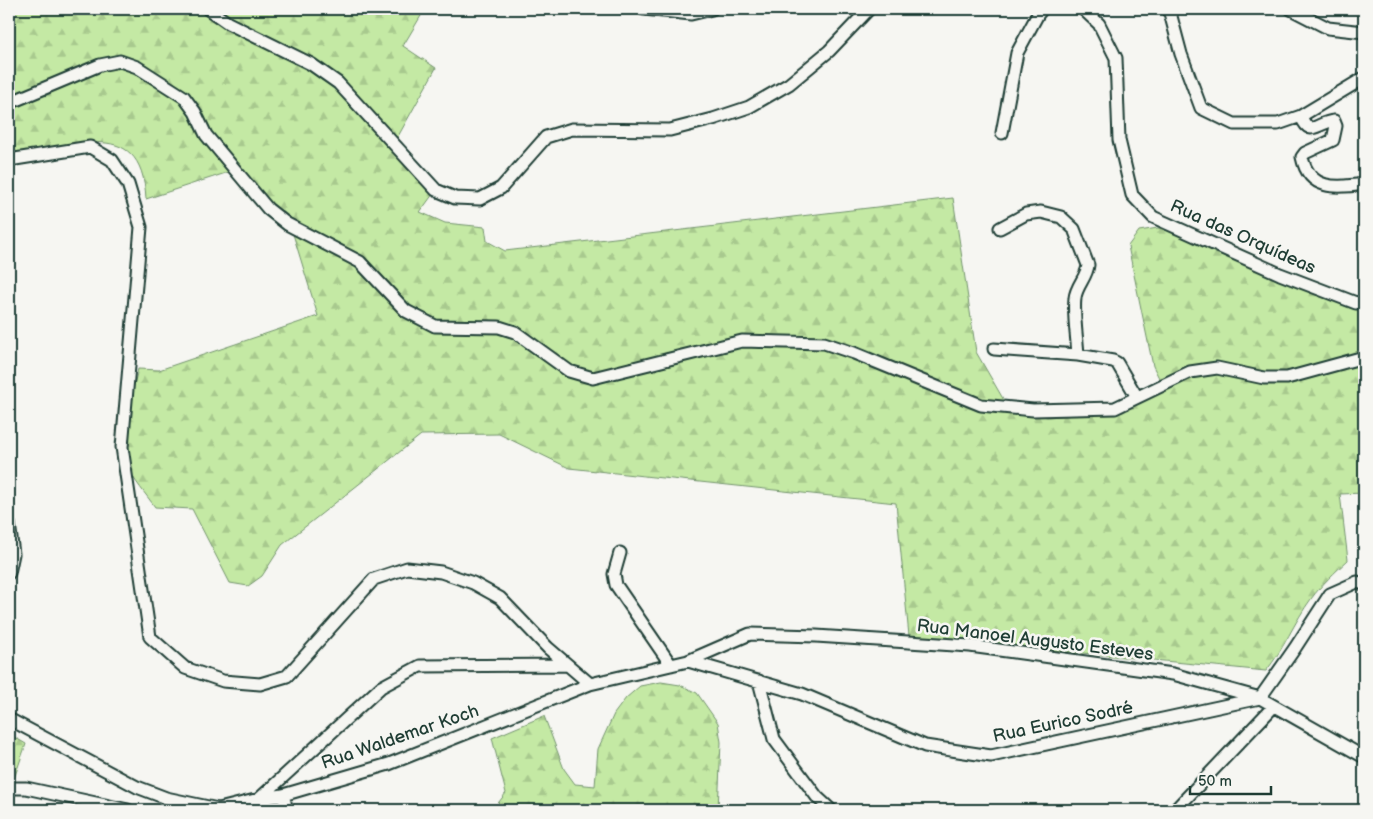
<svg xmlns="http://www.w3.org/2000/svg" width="1373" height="819" font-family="'Balsamiq Sans',sans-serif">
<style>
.forest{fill:url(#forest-firs);stroke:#72936c}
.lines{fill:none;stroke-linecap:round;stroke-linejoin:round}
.minor-casing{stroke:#1f3d34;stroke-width:15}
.minor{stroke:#f6f6f2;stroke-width:11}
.labels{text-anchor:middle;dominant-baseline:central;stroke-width:5;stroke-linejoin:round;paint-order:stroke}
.street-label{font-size:18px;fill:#1f3d34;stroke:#f6f6f2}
</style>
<defs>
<pattern id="forest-firs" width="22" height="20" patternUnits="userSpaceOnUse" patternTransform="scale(1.25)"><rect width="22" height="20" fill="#c4e9a4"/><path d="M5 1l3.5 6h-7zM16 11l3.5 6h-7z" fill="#a8c98e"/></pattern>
</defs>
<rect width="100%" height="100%" fill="#f6f6f2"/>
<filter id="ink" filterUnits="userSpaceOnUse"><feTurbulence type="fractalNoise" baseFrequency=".02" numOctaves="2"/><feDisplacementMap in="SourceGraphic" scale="10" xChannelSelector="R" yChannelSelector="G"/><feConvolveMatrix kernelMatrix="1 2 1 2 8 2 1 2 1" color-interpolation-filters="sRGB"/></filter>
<g filter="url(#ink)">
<path class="forest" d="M9 9H425L403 46 436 68 391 149 433 194 420 212 445 223 485 227 487 241 505 251 953 198 976 352 1009 409 1047 417 1123 412 1162 384 1153 366 1128 246 1139 231 1158 228 1176 232 1352 307 1364 304V493L1340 494 1348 560C1335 572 1322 584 1311 599 1294 622 1284 649 1266 671L909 636 896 503 569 468 499 434 421 435 282 545 262 576 248 586 230 583 192 509 155 507C148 497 132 478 128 468 119 440 131 397 138 369L159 370 318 316 293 234 232 171 146 199C142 109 66 154 9 152Z
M661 682 680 685 697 693 718 723 721 742 718 810H485L495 807 506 793 492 738 544 716 564 769 575 784 595 786 598 749 614 714 626 698 640 686Z
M9 734 26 744 9 793Z"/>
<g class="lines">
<defs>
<path id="minor" d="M208 9 228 23 311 64 338 83 436 190 455 198 480 199 501 188 546 137 572 129 670 130 713 119 749 107 789 84 829 51 869 9
M644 9 691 14 712 9
M1083 9 1099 24 1116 58 1119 140 1132 195 1153 217 1280 274 1356 303 1364 302
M1169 9 1181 54 1201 108 1234 124H1278L1301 116 1364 78
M1291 9 1328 28 1364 32
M9 103 100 65 120 61 137 67 184 97 195 112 206 135 268 209 287 224 360 262 406 311 435 326 499 327 515 332 569 371 593 378 742 341 824 343 854 353 981 405 1033 410 1115 408 1190 372 1217 368 1264 378H1287L1364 357
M1301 116C1310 139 1317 122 1334 121L1336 126 1333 140 1305 153 1302 157C1309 191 1337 188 1364 184
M1002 133 1017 53 1038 14 1042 9
M9 160 90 147 112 160 128 184 141 227 122 447 150 637 185 668 223 681 260 684 287 676 374 579 407 568 441 572 473 583 500 598 548 648 590 684
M1000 228 1026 214 1041 212 1061 217 1074 229 1088 265C1087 277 1076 286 1075 298 1073 314 1077 338 1078 355
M994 349 1078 355 1113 361 1117 363 1137 397
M9 523 13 554 9 573
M620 553 614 574 616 585 671 665
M688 661 750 634 816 636 970 646 1173 674 1260 698 1364 757
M759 681 774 739 817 797 831 810
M1260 698 1295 648 1330 594 1357 582 1364 584
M9 719 137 787 166 798 218 809
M9 788H26L128 810
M283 795 287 810
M259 799 381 687 420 666 567 665
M215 810 259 799 283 795 389 764 590 684 688 661 802 694 925 746 991 756 1260 698
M1175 810 1274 706"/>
</defs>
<use href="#minor" class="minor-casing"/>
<use href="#minor" class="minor"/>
</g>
</g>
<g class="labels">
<g class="street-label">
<text transform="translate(1243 237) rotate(24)">Rua das Orquídeas</text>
<text transform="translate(1035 640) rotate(7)">Rua Manoel Augusto Esteves</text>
<text transform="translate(1063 722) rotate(-12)">Rua Eurico Sodré</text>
<text transform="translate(400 737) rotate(-19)">Rua Waldemar Koch</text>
</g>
</g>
<rect width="1373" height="819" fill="none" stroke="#f6f6f2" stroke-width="30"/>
<rect x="15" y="15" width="1343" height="789" fill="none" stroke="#1f3d34" stroke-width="2" filter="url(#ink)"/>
<path d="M1190 786v8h81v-8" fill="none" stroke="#1f3d34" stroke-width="2.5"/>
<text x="1198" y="786" font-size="15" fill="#1f3d34" stroke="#f6f6f2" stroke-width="4" paint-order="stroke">50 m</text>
</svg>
